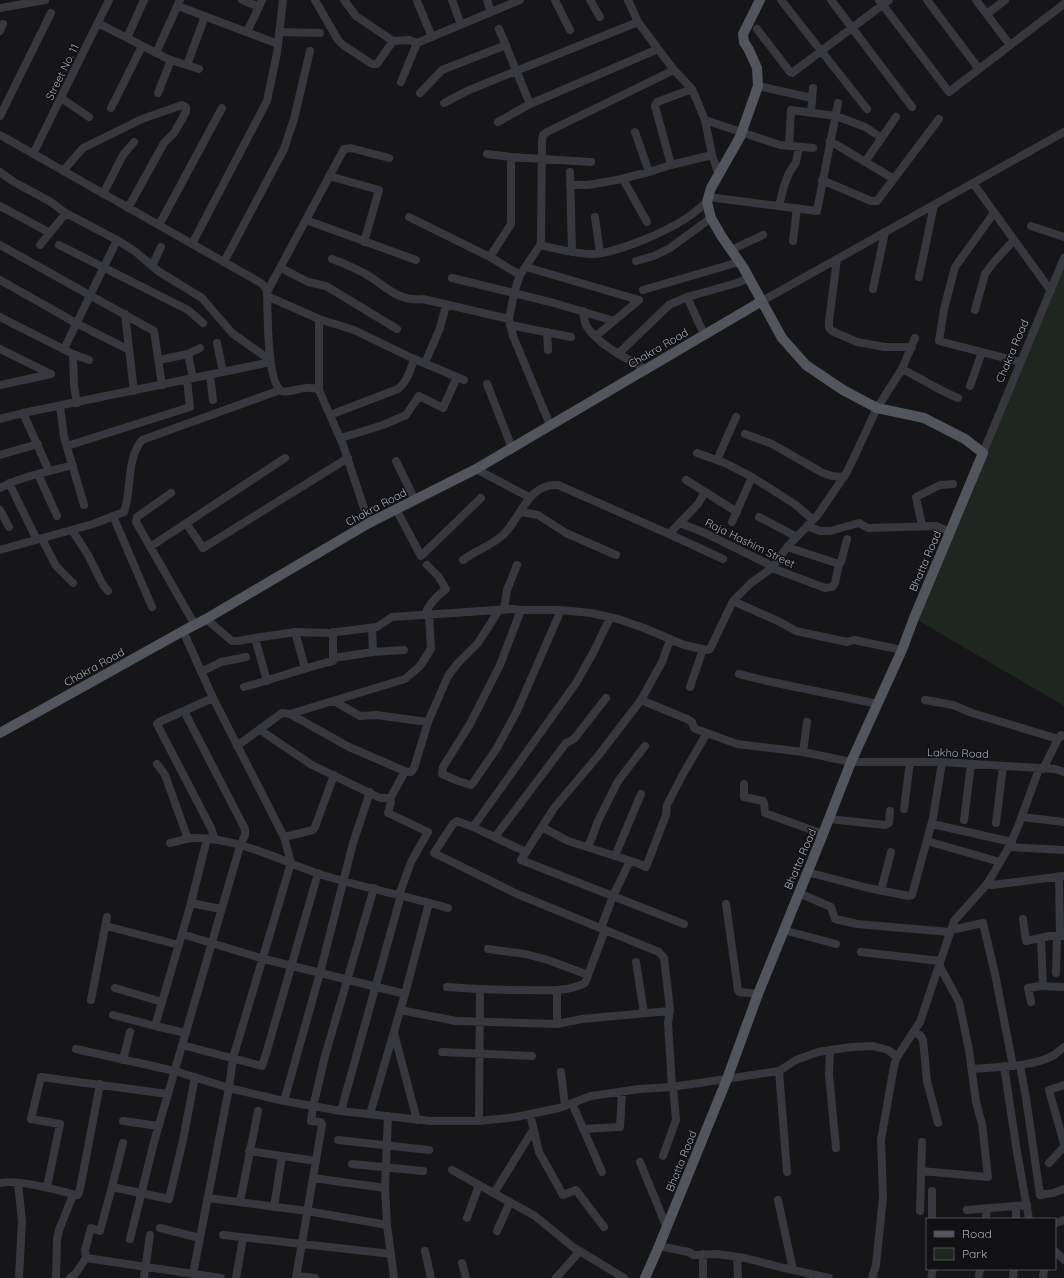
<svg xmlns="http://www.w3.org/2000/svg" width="1064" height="1278" font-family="Quicksand,sans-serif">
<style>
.green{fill:#1e261f}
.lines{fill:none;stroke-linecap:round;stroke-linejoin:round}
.minor{stroke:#37383d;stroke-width:8}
.major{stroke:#53555c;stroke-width:10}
.labels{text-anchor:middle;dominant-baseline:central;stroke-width:3;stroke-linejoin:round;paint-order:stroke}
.street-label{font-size:11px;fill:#a8adb8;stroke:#111113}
</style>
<rect width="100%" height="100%" fill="#161618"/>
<path class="green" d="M1064 258V706L914 618Z"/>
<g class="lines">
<path class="minor" d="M242 0 259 7
M315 0 338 40 343 45 372 64H377L393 41
M344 0 356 16 393 41 409 40 417 43
M452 0 461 25
M487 0 491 12
M555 0 570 30
M590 0 600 17
M628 0 638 22 658 49 674 70 692 89 705 120 712 155 719 175
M781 0 867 109
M831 0 912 107
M879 0 949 92 1064 4
M927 0 979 69
M976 0 1010 45
M417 1 432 37
M178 6 278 44
M0 8 45 0
M987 14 1005 0
M98 23 168 59 199 69
M499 29 530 104
M757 29 790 72 792 73 889 0
M0 31 3 24
M247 32 262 0
M279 32 320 33
M127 38 144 0
M156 53 180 0
M187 65 205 16
M401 82 417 43 520 0
M758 86 812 98
M158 93 171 60
M420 93 442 70 506 45
M61 98 89 117
M444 103 469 90 638 22
M111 108 142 46
M811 113 813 88
M0 116 51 13
M705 120 780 145 813 148
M498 122 530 104 658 49
M635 132 649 172
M0 135 261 283 265 287 267 292C268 308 266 384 282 391 291 394 307 383 319 390L343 445 369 523
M830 141 894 179
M789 146 791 110 836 116 865 127 882 138
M33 154 109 0
M487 154 511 157 591 162
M865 162 896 117
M671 165 655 106 657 102 692 89
M63 171 83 148 142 119 182 105 186 107V112L174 133 164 143 128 208
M0 172 14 182 51 202 64 212 117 240 136 252 158 271 202 298 232 333 270 360 266 363 23 413 0 419
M570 172 572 252
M329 176 379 190 364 242
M623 179 647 222
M822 180 871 201H877L939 119
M973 183 1051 291
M570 185H588L617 180 649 172 671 165 712 155
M103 194 123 155 134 142
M708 197 817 211 838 103
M0 206 50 233
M779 206 784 186 789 173 796 162 799 147
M994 213 955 267 944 309 939 341 1020 362
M409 217 490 257 520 275
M595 217 600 253
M306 220 416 260
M159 225 222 108
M1031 226 1064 237
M793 241 797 208
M192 244 267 101 277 53 283 0
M0 245 154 331 162 385
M40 245 66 213
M59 245 188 310 203 323
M540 245C554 248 580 255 594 254 619 252 663 233 685 219 693 214 700 208 707 202
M731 250 763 235
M490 257 511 224V157
M332 259C343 263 354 268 364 273 384 284 396 302 423 299L509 319
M837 259 829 321V328L832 331 857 342 885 347H912
M636 261 654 256 670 248 711 218
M224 262 284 149 294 119 310 51
M152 266 161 247
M526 267 639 300
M281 268 308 282 326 286 397 329
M919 277 934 205
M452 278 554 303 614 321
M0 280 76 323 129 350
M873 289 885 232
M643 290 739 262
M267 292 344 149 351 148 389 158
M267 296 319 319V390
M687 297 704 334
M762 301 1064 132
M975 310 985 274 993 263 1014 240
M583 311C584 316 584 322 587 327 600 346 626 358 645 369
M125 314 134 391
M0 317 73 354 89 360
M319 319 354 330 412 358 464 380
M510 325 571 337
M547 332 548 350
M596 336 639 300
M217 343 223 372
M0 349 51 374
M64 349 117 240
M73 354 74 386 77 403
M188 354 193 378
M618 354 669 305 687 297 737 283 749 278
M159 360 188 354 200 348
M425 363 440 328 446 305
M902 369C921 378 938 390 958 398
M210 375 213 400
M487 384 512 448
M0 385 51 374
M970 386 982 352
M60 406 64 437 84 505
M23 413 49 471
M330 415 398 389C407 382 411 369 414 359
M550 425 513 336 509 319 514 293 520 275 540 245 541 240 542 141 543 135 547 132 674 70
M745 434 772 444 823 473 832 476 844 477
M341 438 383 425 406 415 419 396 443 408 457 377
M67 446 190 407 187 380
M697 453 725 463 752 477 796 505 813 520
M983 453 1064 258
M0 455 38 444
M717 460 736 417
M396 461 415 500
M476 469 529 497
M38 474 57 516
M686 480 737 512
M9 483 37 540
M0 488C22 476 48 472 73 465
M171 493 137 517 136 522 195 625
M396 509 421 556 481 498
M0 510 9 527
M521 512 538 515 566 533 616 555
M113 516 152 607
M759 517 797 537
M732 522 752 477
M186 523 203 548 348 458
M680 523 705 533 768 564 772 568 825 588 832 587 835 583 839 564 841 562 847 539
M807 526 820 531H830L859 523 868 528 936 526 950 532
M922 526 916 497 940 485 953 484
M72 530 88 555 103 585 108 591
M669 534 698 504 705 492
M42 539 56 566 73 583
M150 547 285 458
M787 547 839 564
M0 550 93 524 124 512C132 490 126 459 142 440L280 390
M463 560C475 551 490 546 502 536 521 519 527 483 558 485L669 534 723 559
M733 601 780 622 796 631 847 642 854 640 902 650
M504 610 507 590 517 565
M521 610 500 665 470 724 443 767 442 774 458 781 471 785 473 783 497 748 517 711 561 610
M425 615C428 604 437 596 446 589L438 576 427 565
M206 619 232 641H238L255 638 295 632 329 633 377 627 392 617 512 609 521 610H561L591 613 618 619 644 628 684 645 707 650 710 649 733 601 751 583 772 568 788 546 817 516 847 472 877 408 902 369 915 338
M183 631 213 698 284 837 291 863 233 1058 229 1088 193 1274
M295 632 305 668
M255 638 267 681
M670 640 662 662 641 700 598 756 554 808 521 860 684 924
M373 652 404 650
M334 658 373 652 372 628
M201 672 221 662 246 657
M739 674 767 681 878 704
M244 687C274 679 303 668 333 661V632
M690 687 703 649
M213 698 159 722 157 724 211 828 215 840
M641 700 687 719 692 722 694 728 696 729 737 744 803 752 851 762H942L1055 769 1064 772
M925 700 953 705 972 713 1058 739
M334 701 360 716 376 715 428 722
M290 714 349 747 407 772H411L414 768 428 722 448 676 458 663 478 643 499 610
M260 730 312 765 380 798H389L391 797 405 771
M237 746 282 713 290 714 405 679 420 666 431 649 429 615
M645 746 618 781 598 821 591 840 587 847 637 863 646 867 666 815 667 805 683 774 707 733
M803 752 807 722
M157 764 165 775 188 839
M1043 769 1058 739 1061 735 1064 736
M744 784V797L763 801 764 803 765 813 823 834
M389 798 391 802 388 813 428 832 411 862 399 895
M904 809 910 762
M1022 817 1064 822
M829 819 885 825 889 823 890 811
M964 820 971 764
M996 823 1003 766
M932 824 1012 842
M473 827 457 821 453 824 434 853 517 894 659 952 664 958 670 1009 668 1023 672 1087
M542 827 568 841 587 847
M284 837 313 830 315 827 334 775
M495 837 566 743 574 739 606 698
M927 841 1000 862
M170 843C177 842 184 839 191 838 234 836 279 860 319 874 361 887 405 896 448 908
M1009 847 1064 850
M526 852 473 827 576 683 593 653 610 618
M615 856 641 794
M807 872 868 888 909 896 912 895 933 818 942 762
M1059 876 1060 935
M987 884 992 885 1064 876
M881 891 891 852
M799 893 831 907 835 919 857 924 950 932
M191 903 221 909
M726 904 738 990 739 992 758 994
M1023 919 1026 941 1050 936H1064
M106 926 179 945
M601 928 613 896 630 861
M783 930 836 944
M951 930 983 923 995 974 1013 1066
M182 934 264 959 405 994
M1041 938 1043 986
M488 949 525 954 548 960 588 975
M861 952 940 961
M636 962 644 1013
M1056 973 1057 936
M447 987C472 989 497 990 522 990 543 990 566 993 585 983L605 930
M115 988 162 1002
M557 990V1024
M91 1000 107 917
M1031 1002 1028 988 1040 986 1064 987
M400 1010 456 1021 557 1024 582 1019 670 1011
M113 1015 155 1026 186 1033
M155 1026 191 903 207 839
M914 1032 921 1036 923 1040 927 1081 938 1123
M394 1033 417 1120
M182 1045 262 1066 266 1054 318 873
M76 1049 175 1071 229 1088 284 1101 341 1111 431 1121H479L516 1117 559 1108 591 1096 639 1089 672 1087 779 1071 796 1060 818 1052 851 1047 873 1046 888 1050 897 1057
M830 1050 829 1074 836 1148
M442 1052 532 1056
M123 1060 130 1032
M1020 1065 1026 1098 1040 1195 1053 1193 1064 1189
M1004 1066 1017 1152 1029 1219
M972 1069C995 1067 1035 1067 1054 1055 1058 1052 1061 1049 1064 1047
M779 1071 787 1172
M561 1072 565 1106
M1064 1085 1049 1090 1064 1144
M284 1101 320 973 353 843 370 792
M572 1103 602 1172
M341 1111 401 895
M370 1114 405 994 429 903
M530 1114 539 1152 563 1195 576 1190 604 1227
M123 1121 159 1126
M479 1121 480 989
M583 1129 620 1127 622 1092
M338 1140 429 1150
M249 1151 316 1161
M663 1156 676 1120 673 1087
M640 1162 667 1228
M1049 1163 1064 1147
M352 1164 423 1171
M452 1170 535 1216 573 1247 624 1278
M921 1171 988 1177 982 1124 976 1102 969 1050 959 1002 939 965
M313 1178 385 1188
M0 1183C17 1179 58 1190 76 1195H78L80 1189 100 1084
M18 1183 22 1221 19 1278
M47 1187 60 1124 31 1119 41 1077 168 1094
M112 1187 169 1199 183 1140 195 1077
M932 1191V1219
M494 1193 533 1130
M208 1198 307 1211 387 1225 394 1278
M778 1200 793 1270
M240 1202 258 1111
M274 1207 282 1156
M967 1210 1027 1205
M920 1211 922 1142
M467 1218 479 1185
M986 1219 987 1208
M1016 1219V1206
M1056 1223 1064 1220
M387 1225 385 1188 388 1116
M160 1228 200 1238
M497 1231 510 1202
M223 1235 391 1254
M130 1239 154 1142 240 846 245 835V829L184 711
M659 1246 689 1252 693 1255 717 1254 745 1258 784 1268 829 1278
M425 1251 431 1278
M1055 1251 1064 1260
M703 1254V1278
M737 1257 738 1278
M86 1258 85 1250 91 1228 100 1231 112 1187 123 1143
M462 1263 466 1278
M979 1275 980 1269
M297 1276 315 1278
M56 1278 57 1240 59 1230 73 1195
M70 1278 76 1273 86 1258 221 1278
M144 1278 150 1235
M236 1278 243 1238
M296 1278 322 1125 321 1122 311 1121 313 1107 325 1056 374 888
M556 1278 580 1251
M872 1278 876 1265 883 1197 881 1140 894 1066 897 1057 920 1022 954 921 987 884 1009 847 1019 824 1039 769
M931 1278 933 1269
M1013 1278 1014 1269
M1043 1278 1044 1269"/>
<path class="major" d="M0 733 183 631 206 619 369 523 476 469 762 301
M645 1278 659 1246 727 1079 758 994 823 834 851 762 902 650 914 618 983 453 965 439 924 418 877 408 843 390 806 365 782 338 743 267 722 237 711 218 707 202 711 188 740 137 758 86 757 68 749 50 744 42 743 34 760 0"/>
</g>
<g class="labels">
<g class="street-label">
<text transform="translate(62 72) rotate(-64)">Street No. 11</text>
<text transform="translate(658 348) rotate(-30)">Chakra Road</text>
<text transform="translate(1012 351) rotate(-67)">Chakra Road</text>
<text transform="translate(376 507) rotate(-28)">Chakra Road</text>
<text transform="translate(750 543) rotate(26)">Raja Hashim Street</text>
<text transform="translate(925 561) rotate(-67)">Bhatta Road</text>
<text transform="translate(94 667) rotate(-29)">Chakra Road</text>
<text transform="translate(958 753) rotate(2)">Lakho Road</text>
<text transform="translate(800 859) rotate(-67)">Bhatta Road</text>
<text transform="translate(681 1161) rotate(-68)">Bhatta Road</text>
</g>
</g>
<rect x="926" y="1218" width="130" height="52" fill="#111113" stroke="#4d4f55"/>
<rect x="934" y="1231" width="20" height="6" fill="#53555c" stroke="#4d4f55"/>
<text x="962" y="1238" font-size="12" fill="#a8adb8">Road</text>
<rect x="934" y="1248" width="20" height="12" fill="#1e261f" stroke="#4d4f55"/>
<text x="962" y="1258" font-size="12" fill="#a8adb8">Park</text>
</svg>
